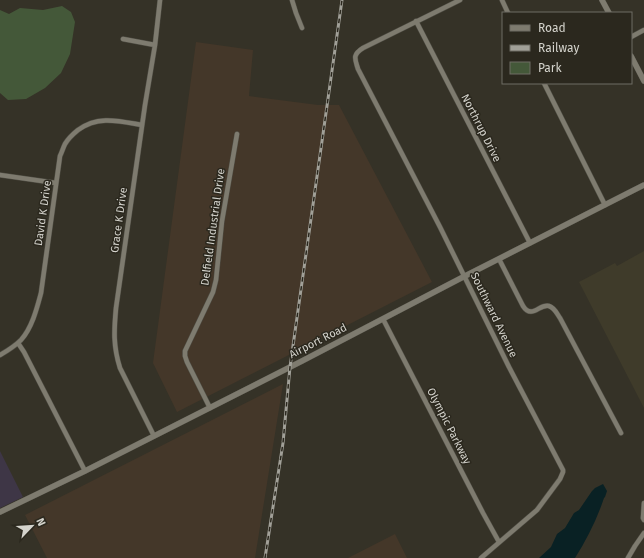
<svg xmlns="http://www.w3.org/2000/svg" width="644" height="558" font-family="'Fira Sans',sans-serif">
<style>
.commercial{fill:#3e3646}
.industrial{fill:#443729}
.built{fill:#3f3b2a}
.green{fill:#445839}
.water{fill:#092124}
.lines{fill:none;stroke-linecap:round;stroke-linejoin:round}
.minor-casing{stroke:#504e45;stroke-width:5.5}
.tertiary-casing{stroke:#504e45;stroke-width:6}
.minor{stroke:#7e7b6f;stroke-width:4.5}
.tertiary{stroke:#7e7b6f;stroke-width:5.5}
.rail-casing{stroke:#a1a098;stroke-width:3}
.rail{stroke:#2b281e;stroke-width:1.5;stroke-dasharray:4.5;stroke-linecap:butt}
.labels{text-anchor:middle;dominant-baseline:central;stroke-width:3;stroke-linejoin:round;paint-order:stroke}
.street-label{font-size:11px;fill:#d4d3cc;stroke:#2b281e}
</style>
<rect width="100%" height="100%" fill="#353227"/>
<path class="commercial" d="M0 451 23 497 0 508Z"/>
<path class="industrial" d="M196 42 253 50 249 96 318 105H339L432 282 177 412 153 363Z
M283 384 255 558H47L25 515Z
M395 534 407 558H348Z"/>
<path class="built" d="M644 251V408L579 282 615 263 617 266Z"/>
<path class="green" d="M62 6 71 12 75 22 70 54 61 73 45 88 26 99 8 100 0 93V10L9 14 20 8 43 10Z"/>
<path class="water" d="M603 484 607 491 605 497 604 498C597 519 587 539 575 558H539L551 547 557 534 565 528 574 513 579 510 592 491 595 488Z"/>
<g class="lines">
<defs>
<path id="minor" d="M292 0 296 13 302 28
M460 0 363 48C352 55 355 59 358 69L440 227 509 367 563 470V472L560 479 537 510 481 558
M502 0 508 13
M416 21 530 243
M631 37 644 30
M123 39 155 45
M544 83 605 205
M0 175 56 183
M499 259 523 306C532 320 540 303 549 306 555 308 557 314 560 318L621 433
M383 319 483 513 499 542
M18 343 24 352 85 471
M0 355C7 351 15 346 21 340 32 328 37 308 41 293L60 156C62 152 63 148 65 144 68 139 73 134 78 130 98 115 119 121 142 125
M210 408 187 362 185 356V351L213 292 216 280 222 221 237 134
M154 436 120 368C113 346 114 330 116 308L145 105 155 45 160 0
M644 503 643 518 644 520
M628 558 635 546 644 533"/>
<path id="tertiary" d="M602 0 609 13
M631 56 644 81
M0 512 85 471 302 361 465 276 644 185"/>
</defs>
<use href="#minor" class="minor-casing"/>
<use href="#tertiary" class="tertiary-casing"/>
<use href="#minor" class="minor"/>
<use href="#tertiary" class="tertiary"/>
<defs>
<path id="rail" d="M265 558 283 443 290 367 342 0"/>
</defs>
<use href="#rail" class="rail-casing"/>
<use href="#rail" class="rail"/>
</g>
<g class="labels">
<g class="street-label">
<text transform="translate(481 128) rotate(63)">Northrup Drive</text>
<text transform="translate(43 213) rotate(-82)">David K Drive</text>
<text transform="translate(119 220) rotate(-82)">Grace K Drive</text>
<text transform="translate(213 227) rotate(-82)">Delfield Industrial Drive</text>
<text transform="translate(494 315) rotate(64)">Southward Avenue</text>
<text transform="translate(318 341) rotate(-27)">Airport Road</text>
<text transform="translate(449 426) rotate(63)">Olympic Parkway</text>
</g>
</g>
<rect x="502" y="12" width="130" height="72" fill="#2b281e" stroke="#6f6c64"/>
<rect x="510" y="25" width="20" height="6" fill="#7e7b6f" stroke="#6f6c64"/>
<text x="538" y="32" font-size="12" fill="#d4d3cc">Road</text>
<rect x="510" y="45" width="20" height="6" fill="#a1a098" stroke="#6f6c64"/>
<text x="538" y="52" font-size="12" fill="#d4d3cc">Railway</text>
<rect x="510" y="62" width="20" height="12" fill="#445839" stroke="#6f6c64"/>
<text x="538" y="72" font-size="12" fill="#d4d3cc">Park</text>
<g transform="translate(32 526) rotate(65)" stroke="#2b281e" stroke-width="3" paint-order="stroke">
<path d="M0-3L7 15L0 10L-7 15Z" fill="#d4d3cc"/>
<text y="-6" font-size="11" font-weight="bold" text-anchor="middle" fill="#d4d3cc">N</text>
</g>
</svg>
